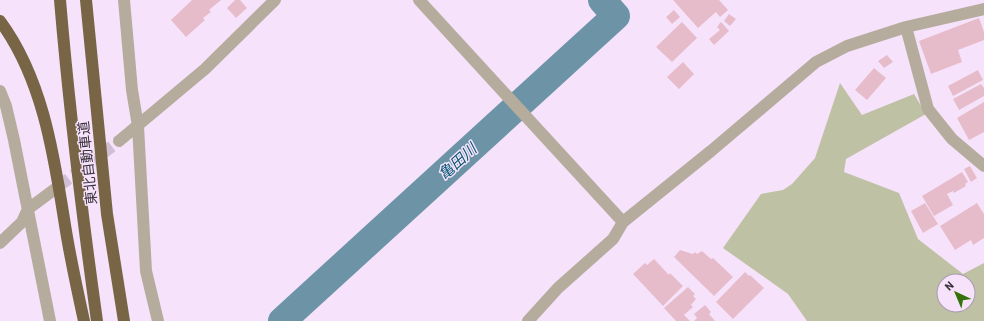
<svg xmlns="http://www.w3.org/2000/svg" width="984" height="321" font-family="Barlow,'Noto Sans JP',sans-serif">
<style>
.green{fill:#bfc1a4;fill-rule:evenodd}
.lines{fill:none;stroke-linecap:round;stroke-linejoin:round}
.river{stroke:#6c94a6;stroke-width:28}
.building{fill:#e7bcca}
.minor-tunnel{stroke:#d0bfd4;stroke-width:12;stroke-dasharray:12 6;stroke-linecap:butt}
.minor{stroke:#b6ac9d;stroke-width:12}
.motorway{stroke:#786545;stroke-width:12}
.labels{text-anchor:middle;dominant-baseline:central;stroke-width:3;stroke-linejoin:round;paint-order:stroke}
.street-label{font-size:14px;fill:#382f3a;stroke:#f6e3fb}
.water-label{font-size:15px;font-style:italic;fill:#035772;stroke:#f6e3fb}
</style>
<rect width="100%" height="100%" fill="#f6e3fb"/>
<path class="green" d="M840 83 862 115 914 94 926 114 846 159 844 172 899 193 918 239 963 274 984 263V321H807L788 294 723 248 761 194 783 190 792 184 815 158ZM944 281H968V305H944Z"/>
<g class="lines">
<path class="river" d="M282 321 616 16 602 0"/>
</g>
<path class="building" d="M192 0H221L209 10 211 12 203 18 205 20 186 37 171 20Z
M235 0H240L247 8 236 18 227 8Z
M673 0H719L728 10 720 17 716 12 698 28Z
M674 10 680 17 672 24 666 17Z
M729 14 736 19 730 26 724 21Z
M979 18 984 32V40L958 50 962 62 931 74 919 41Z
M682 22 697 38 672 62 656 47Z
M721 22 729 31 714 45 709 39 720 30 717 27Z
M887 55 893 62 884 68 878 61Z
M683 62 694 74 679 89 667 77Z
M874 68 886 78 867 100 855 90Z
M978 70 983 80 953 96 948 86Z
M981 84 984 88V96L959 110 953 99Z
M984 102V132L969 140 957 118Z
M970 166 977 178 971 182 964 169Z
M962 172 968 182 965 184 966 186 954 193 953 191 947 194 953 205 934 216 922 196Z
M925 203 938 224 923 233 911 211Z
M977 203 984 214V238L973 245 971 240 955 250 940 226Z
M680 250 693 254 695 252 697 254 702 251 711 259 713 258 733 277 714 296 674 257Z
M654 259 669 275 670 273 683 286 663 306 633 274 645 263 647 265Z
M745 272 749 276 750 275 764 288 733 319 716 302Z
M688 287 695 294 693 296 696 299 691 305 693 307 684 315 690 321H676L664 308Z
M705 305 711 312 709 314 715 321H694L697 318 694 314Z"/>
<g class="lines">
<path class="minor-tunnel" d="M59 186 119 141"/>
<path class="minor" d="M124 0 132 90 138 126 146 271 158 321
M419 0 623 222
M906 27 928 109 952 139 984 166
M0 91 6 106 14 140 50 321
M119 141 205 69 275 0
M0 243 22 222 28 209 59 186
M528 321 558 288 613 239 623 222 711 151 816 62 847 46 906 27 984 9"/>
<path class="motorway" d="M60 0C69 107 82 214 97 321
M86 0 107 214 124 321
M0 21C43 79 54 156 65 225 70 257 77 289 84 321"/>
</g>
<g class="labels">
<g class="street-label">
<text transform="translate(87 163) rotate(-96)">東北自動車道</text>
</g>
<g class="water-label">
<text transform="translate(457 161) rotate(-42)">亀田川</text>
</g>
</g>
<g transform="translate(956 293) rotate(316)"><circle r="19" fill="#f6e3fb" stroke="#aa9bae"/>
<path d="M0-3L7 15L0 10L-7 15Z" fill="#347209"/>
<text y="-6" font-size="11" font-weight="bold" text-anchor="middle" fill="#382f3a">N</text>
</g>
</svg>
